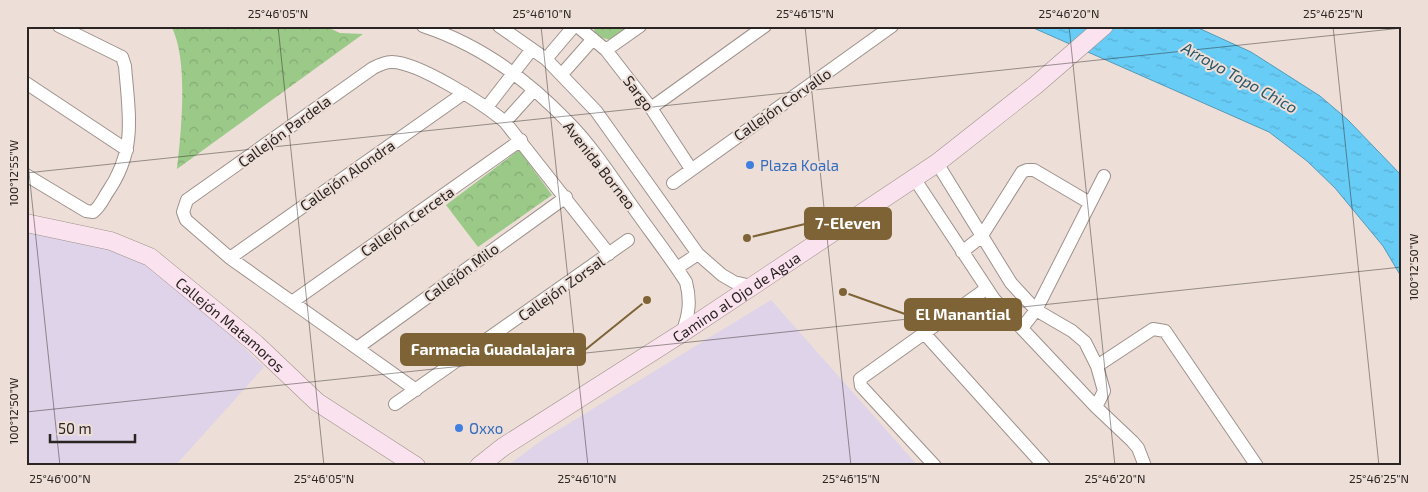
<svg xmlns="http://www.w3.org/2000/svg" width="1428" height="492" font-family="'Exo 2',sans-serif">
<style>
.industrial{fill:#ded3e8}
.forest{fill:url(#forest-crowns)}
.water{fill:url(#water-ripples);stroke:#559ab6}
.lines{fill:none;stroke-linecap:round;stroke-linejoin:round}
.street-casing{stroke:#9e918b;stroke-width:14}
.secondary-casing{stroke:#9e918b;stroke-width:19}
.street{stroke:#fff;stroke-width:12}
.secondary{stroke:#fae3ee;stroke-width:18}
.ticks{fill:none;stroke:#2a2422;stroke-width:1;stroke-opacity:0.45}
.shop-dot{fill:#3f7fe0;stroke:#eddfd8;stroke-width:2}
.labels{text-anchor:middle;dominant-baseline:central;stroke-width:4;stroke-linejoin:round;paint-order:stroke}
.street-label{font-size:15px;fill:#2a2422;stroke:#eddfd8}
.shop-label{font-size:15px;fill:#366cbe;stroke:#eddfd8;text-anchor:start}
.water-label{font-size:16px;font-style:italic;fill:#2a5567;stroke:#eddfd8}
.leader{fill:none;stroke:#7d6335;stroke-width:2}
.callout-dot{fill:#7d6335;stroke:#eddfd8;stroke-width:2}
.callout{fill:#7d6335;stroke:#7d6335;stroke-width:2}
.callout-label{font-size:16px;text-anchor:middle;font-weight:bold;fill:#fff}
.neatline{fill:none;stroke:#2a2422;stroke-width:2}
.ticks-label{font-size:12px;text-anchor:middle;fill:#2a2422}
</style>
<defs>
<pattern id="forest-crowns" width="20" height="18" patternUnits="userSpaceOnUse" patternTransform="scale(1.25)"><rect width="20" height="18" fill="#9bc988"/><path d="M2 6a3 3 0 1 1 6 0M12 15a3 3 0 1 1 6 0" fill="none" stroke="#86ac75"/></pattern>
<pattern id="water-ripples" width="26" height="14" patternUnits="userSpaceOnUse" patternTransform="scale(1.25)"><rect width="26" height="14" fill="#67ccf6"/><path d="M2 4q2-2 4 0t4 0M15 11q2-2 4 0t4 0" fill="none" stroke="#5aafd3"/></pattern>
</defs>
<rect width="100%" height="100%" fill="#eddfd8"/>
<path class="industrial" d="M26 229 146 254 264 367 175 466H26Z
M771 300 918 466H507L545 438Z"/>
<path class="forest" d="M171 26H325L340 33 363 34 177 169C181 133 189 58 171 26Z
M593 26H630L610 40 596 36Z
M519 150 552 195 478 247 446 205Z"/>
<path class="water" d="M1029 26H1194L1251 52 1320 96 1348 120 1402 176V278L1383 246 1335 188 1307 161 1269 132Z"/>
<g class="lines">
<defs>
<path id="street" d="M423 26C478 44 528 80 568 122 593 147 615 182 635 210 652 234 670 257 686 282 691 301 689 315 682 333
M499 26 546 59 596 111 698 254 722 275 734 282 751 286
M577 26 606 50 651 108 691 169
M606 50 640 26
M546 59 574 26
M562 74 593 39
M26 83 127 150
M487 107 532 49
M651 108 765 26
M505 122 533 91
M937 163 1011 283 1036 310 1072 331 1085 342 1097 366 1104 391 1096 407
M26 175 86 211 93 212C100 207 103 199 107 193 137 150 129 116 125 66L122 57 59 26
M914 178 994 299 1096 407 1132 441 1138 448 1145 466
M673 183 892 26
M962 252 981 237 1022 172 1027 170H1034L1090 203
M230 258 464 93
M677 268 698 254
M292 302 521 140
M1022 328 1036 310 1104 176
M924 333 1044 466
M357 348 566 197
M1097 366 1153 329 1165 331 1257 466
M416 390 230 258 186 220 183 212 187 200 373 68C379 65 385 62 391 62 417 61 485 105 505 122L609 254
M395 404 628 240
M935 466 861 386 860 379 986 289"/>
<g id="secondary">
<path id="s1" d="M26 223 111 241 150 257 256 344 317 402 416 466"/>
<path id="s2" d="M479 466 503 447 682 333 937 163 1036 85 1104 26"/>
</g>
</defs>
<use href="#street" class="street-casing"/>
<use href="#secondary" class="secondary-casing"/>
<use href="#street" class="street"/>
<use href="#secondary" class="secondary"/>
</g>
<path class="ticks" d="M278 26 324 466M541 26 588 466M805 26 851 466M1069 26 1115 466M1333 26 1379 466M26 144 60 466M26 173 1402 28M26 412 1402 267"/>
<g class="shop-dot">
<circle cx="750" cy="165" r="5"/>
<circle cx="459" cy="428" r="5"/>
</g>
<g class="labels">
<g class="street-label">
<text transform="translate(639 93) rotate(53)">Sargo</text>
<text transform="translate(782 104) rotate(-35)">Callejón Corvallo</text>
<text transform="translate(284 131) rotate(-36)">Callejón Pardela</text>
<text transform="translate(600 165) rotate(52)">Avenida Borneo</text>
<text transform="translate(347 175) rotate(-35)">Callejón Alondra</text>
<text transform="translate(407 221) rotate(-35)">Callejón Cerceta</text>
<text transform="translate(461 272) rotate(-36)">Callejón Milo</text>
<text transform="translate(561 288) rotate(-35)">Callejón Zorsal</text>
<text stroke="none"><textPath href="#s2" startOffset="308">Camino al Ojo de Agua</textPath></text>
<text stroke="none"><textPath href="#s1" startOffset="234">Callejón Matamoros</textPath></text>
</g>
<g class="shop-label">
<text x="760" y="165">Plaza Koala</text>
<text x="469" y="428">Oxxo</text>
</g>
<g class="water-label">
<text transform="translate(1240 77) rotate(29)">Arroyo Topo Chico</text>
</g>
</g>
<path class="leader" d="M747 238L805 224M843 292L905 314M647 300L585 350"/>
<g class="callout-dot">
<circle cx="747" cy="238" r="5"/>
<circle cx="843" cy="292" r="5"/>
<circle cx="647" cy="300" r="5"/>
</g>
<g class="callout">
<rect x="805" y="208" width="86" height="31" rx="5"/>
<rect x="905" y="299" width="116" height="31" rx="5"/>
<rect x="401" y="334" width="184" height="31" rx="5"/>
</g>
<g class="callout-label">
<text x="848" y="229">7-Eleven</text>
<text x="963" y="320">El Manantial</text>
<text x="493" y="355">Farmacia Guadalajara</text>
</g>
<rect width="1428" height="492" fill="none" stroke="#eddfd8" stroke-width="55"/>
<path d="M50 434v8h85v-8" fill="none" stroke="#2a2422" stroke-width="2.5"/>
<text x="58" y="434" font-size="15" fill="#2a2422" stroke="#eddfd8" stroke-width="4" paint-order="stroke">50 m</text>
<rect x="28" y="28" width="1372" height="436" class="neatline"/>
<g class="ticks-label">
<text x="278" y="18">25°46'05"N</text>
<text x="542" y="18">25°46'10"N</text>
<text x="805" y="18">25°46'15"N</text>
<text x="1069" y="18">25°46'20"N</text>
<text x="1333" y="18">25°46'25"N</text>
<text transform="translate(14 173) rotate(-90)" y="4">100°12'55"W</text>
<text transform="translate(1414 267) rotate(-90)" y="4">100°12'50"W</text>
<text transform="translate(14 411) rotate(-90)" y="4">100°12'50"W</text>
<text x="60" y="483">25°46'00"N</text>
<text x="324" y="483">25°46'05"N</text>
<text x="587" y="483">25°46'10"N</text>
<text x="851" y="483">25°46'15"N</text>
<text x="1115" y="483">25°46'20"N</text>
<text x="1379" y="483">25°46'25"N</text>
</g>
</svg>
